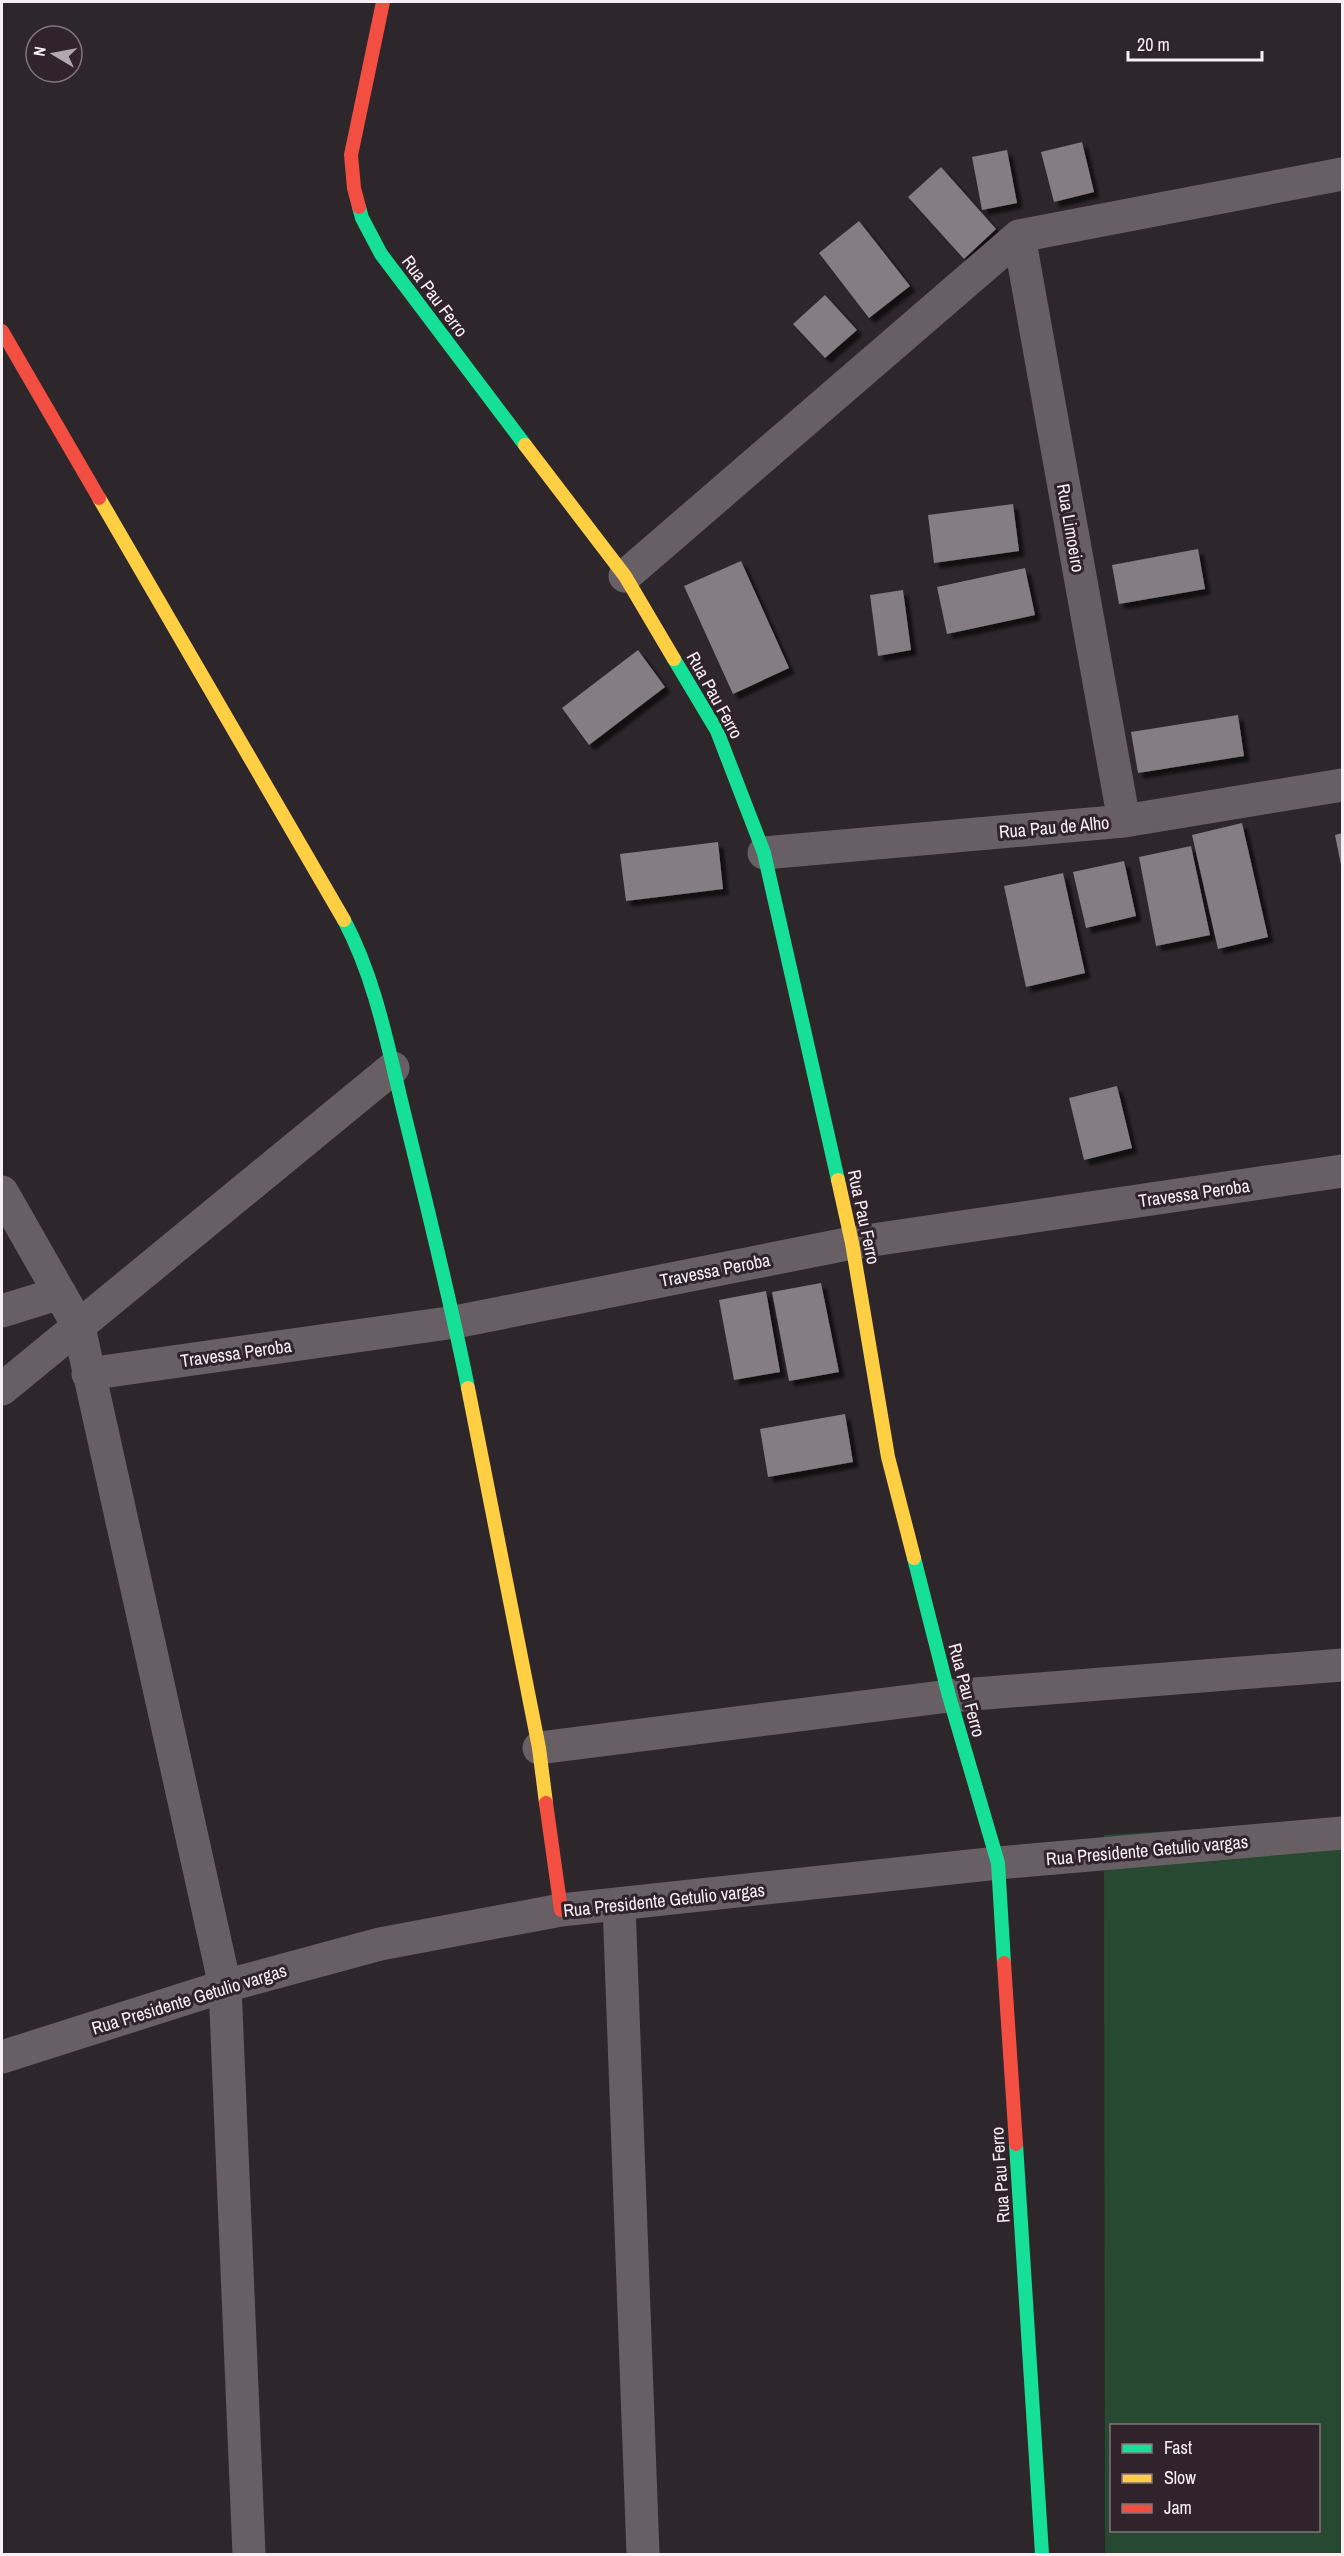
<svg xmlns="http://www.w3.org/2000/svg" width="1344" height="2556" font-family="'Archivo Narrow',sans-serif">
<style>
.green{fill:#284931;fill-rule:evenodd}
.building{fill:#847d81;filter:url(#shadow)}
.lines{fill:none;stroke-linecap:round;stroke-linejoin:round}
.street{stroke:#685f65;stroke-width:33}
.fast{stroke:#16e098;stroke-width:14}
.slow{stroke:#ffcf43;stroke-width:14}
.jam{stroke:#f24e42;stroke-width:14}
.labels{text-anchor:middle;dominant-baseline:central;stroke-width:6;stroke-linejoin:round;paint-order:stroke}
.street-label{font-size:18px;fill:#f8eff4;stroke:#30232b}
</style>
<defs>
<filter id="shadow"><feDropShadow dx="5.5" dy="5.5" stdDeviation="1.5" flood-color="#0009"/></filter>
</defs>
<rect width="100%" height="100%" fill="#2d262a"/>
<path class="green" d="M1342 1821V2554H1105L1104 1835ZM1112 2426H1318V2530H1112Z"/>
<path class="building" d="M1082 142 1094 192 1054 202 1041 152Z
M1007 150 1017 203 982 210 972 157Z
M941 167 996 229 964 259 908 197Z
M859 221 910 286 869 318 819 253Z
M825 295 857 330 825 358 793 324Z
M1013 504 1019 551 934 563 928 515Z
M1198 549 1205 589 1119 604 1112 565Z
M741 561 789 668 733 694 684 586Z
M1025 568 1035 615 947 634 937 587Z
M903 590 911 650 878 656 870 595Z
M638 650 665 687 589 745 562 708Z
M1238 715 1244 756 1138 773 1131 732Z
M1242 823 1268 937 1218 949 1192 835Z
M1342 833V865H1341L1335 835Z
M718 842 723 889 626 901 620 854Z
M1191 846 1210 935 1156 946 1139 857Z
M1124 861 1136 916 1086 928 1073 872Z
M1063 873 1085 973 1026 987 1004 886Z
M1117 1086 1132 1148 1084 1160 1069 1098Z
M821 1283 839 1372 789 1381 772 1292Z
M766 1291 780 1372 734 1380 719 1300Z
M845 1414 853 1462 768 1477 760 1429Z"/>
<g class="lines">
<path class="street" d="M1019 236 1124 821
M625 576 1019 236 1342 174
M764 853 1124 821 1342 785
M2 1192 79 1327 225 1986 249 2554
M2 1311 60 1293
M88 1374 455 1322 852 1243 1342 1171
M2 1389 393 1068
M539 1748 949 1696 1342 1665
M619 1904 643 2554
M2 2057 225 1986 380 1944 561 1910 998 1863 1342 1833"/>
<path class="fast" d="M359 207 362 218 381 254 525 445
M674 659 717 731 764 853 838 1180
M344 920C377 982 389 1053 406 1121 428 1210 450 1298 468 1388
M914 1558 949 1696 998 1863 1004 1963
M1016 2144 1042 2554"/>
<path class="slow" d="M525 445 625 576 674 659
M99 498 344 920
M838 1180 852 1243 888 1457 914 1558
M468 1388 539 1748 546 1803"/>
<path class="jam" d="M359 207 354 188 351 155 383 2
M2 331 99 498
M546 1803 561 1910
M1004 1963 1016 2144"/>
</g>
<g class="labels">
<g class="street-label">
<text transform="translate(435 296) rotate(53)">Rua Pau Ferro</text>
<text transform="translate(1071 528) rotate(80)">Rua Limoeiro</text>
<text transform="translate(715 695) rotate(61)">Rua Pau Ferro</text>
<text transform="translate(1054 827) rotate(-5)">Rua Pau de Alho</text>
<text transform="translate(1194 1193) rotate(-8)">Travessa Peroba</text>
<text transform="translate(864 1217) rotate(78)">Rua Pau Ferro</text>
<text transform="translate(715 1270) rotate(-11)">Travessa Peroba</text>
<text transform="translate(236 1353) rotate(-8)">Travessa Peroba</text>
<text transform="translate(967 1690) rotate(75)">Rua Pau Ferro</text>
<text transform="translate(1147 1850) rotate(-5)">Rua Presidente Getulio vargas</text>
<text transform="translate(664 1900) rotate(-6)">Rua Presidente Getulio vargas</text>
<text transform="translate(189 1999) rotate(-17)">Rua Presidente Getulio vargas</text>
<text transform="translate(1000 2175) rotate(-94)">Rua Pau Ferro</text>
</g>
</g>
<rect width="1344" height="2556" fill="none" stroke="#f8eff4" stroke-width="6"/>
<rect x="1110" y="2424" width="210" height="108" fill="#30232b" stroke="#80757b" stroke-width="1.5"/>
<rect x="1122" y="2444" width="30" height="9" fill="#16e098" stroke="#80757b" stroke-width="1.5"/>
<text x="1164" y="2454" font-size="18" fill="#f8eff4">Fast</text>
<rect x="1122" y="2474" width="30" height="9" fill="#ffcf43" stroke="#80757b" stroke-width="1.5"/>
<text x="1164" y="2484" font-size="18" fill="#f8eff4">Slow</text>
<rect x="1122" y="2504" width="30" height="9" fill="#f24e42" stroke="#80757b" stroke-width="1.5"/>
<text x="1164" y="2514" font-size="18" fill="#f8eff4">Jam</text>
<g transform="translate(54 54) rotate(280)"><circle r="28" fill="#30232b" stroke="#80757b" stroke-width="1.5"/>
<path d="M0-4.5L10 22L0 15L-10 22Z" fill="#b1a9ad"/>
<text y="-9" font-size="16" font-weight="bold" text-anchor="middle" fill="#f8eff4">N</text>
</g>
<path d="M1128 51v9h134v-9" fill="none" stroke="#f8eff4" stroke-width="3"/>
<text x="1137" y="51" font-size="18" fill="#f8eff4" stroke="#30232b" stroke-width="4.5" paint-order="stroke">20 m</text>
</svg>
